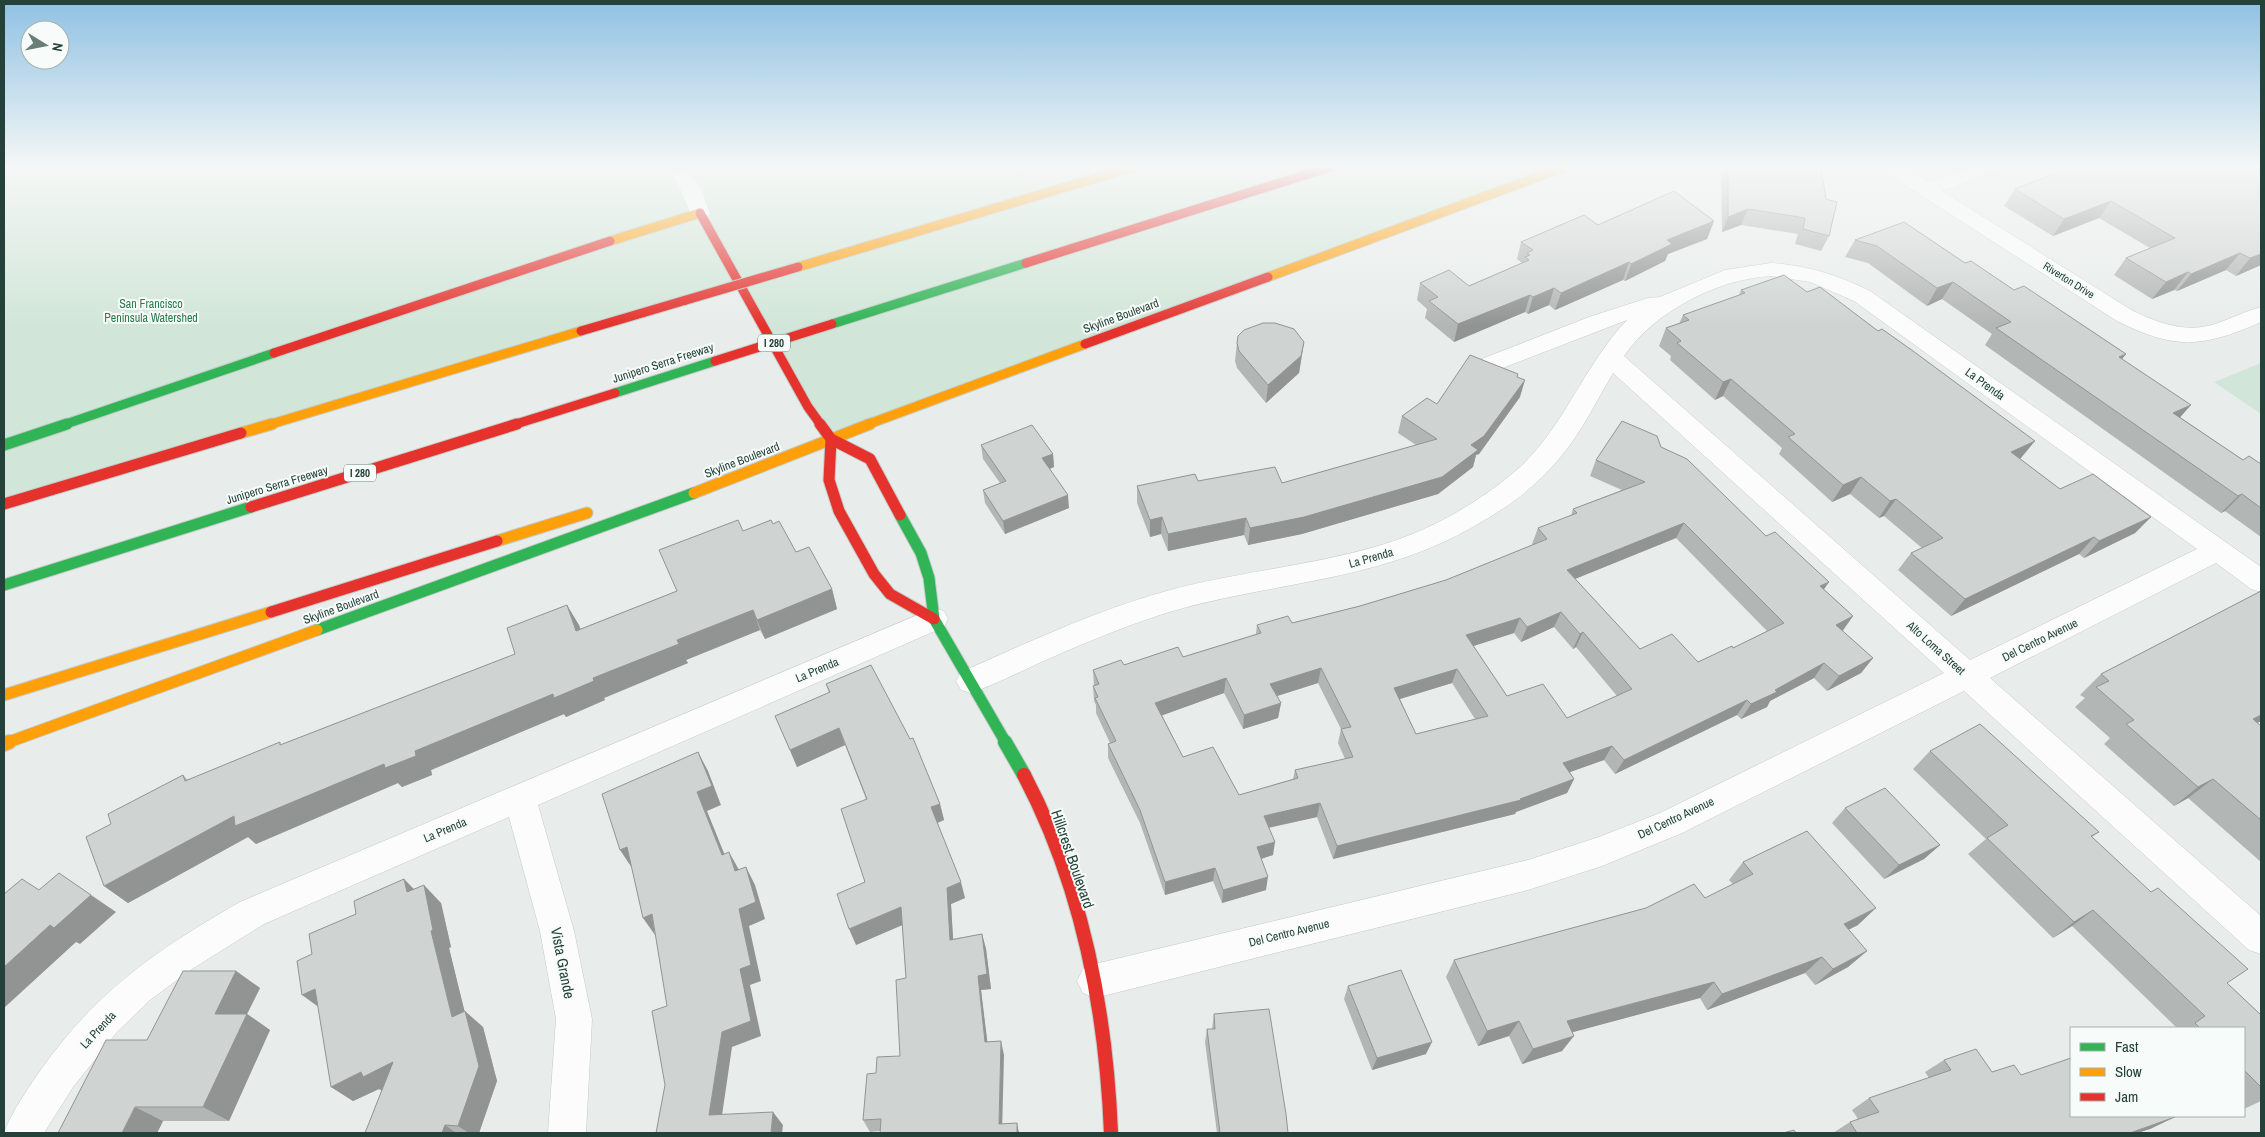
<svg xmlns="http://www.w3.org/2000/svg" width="2265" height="1137" font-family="'Archivo Narrow',sans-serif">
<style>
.green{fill:#d1e6d8}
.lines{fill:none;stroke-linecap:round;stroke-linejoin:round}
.street-casing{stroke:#c5cac8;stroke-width:1}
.fast-far2-casing{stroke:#c3cbc8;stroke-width:11}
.fast-far1-casing{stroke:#c3cbc8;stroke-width:13}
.fast-casing{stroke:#c3cbc8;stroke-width:16}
.slow-far2-casing{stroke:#c3cbc8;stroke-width:11}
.slow-far1-casing{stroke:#c3cbc8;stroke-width:13}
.slow-casing{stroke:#c3cbc8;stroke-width:16}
.jam-far2-casing{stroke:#c3cbc8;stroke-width:11}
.jam-far1-casing{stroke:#c3cbc8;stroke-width:13}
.jam-casing{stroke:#c3cbc8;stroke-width:16}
.street{fill:#fcfcfc;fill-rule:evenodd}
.fast-far2{stroke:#30b455;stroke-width:9}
.fast-far1{stroke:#30b455;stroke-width:11}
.fast{stroke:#30b455;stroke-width:14}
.slow-far2{stroke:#ff9f0a;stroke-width:9}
.slow-far1{stroke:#ff9f0a;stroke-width:11}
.slow{stroke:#ff9f0a;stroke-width:14}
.jam-far2{stroke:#e5322d;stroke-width:9}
.jam-far1{stroke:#e5322d;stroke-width:11}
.jam{stroke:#e5322d;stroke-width:14}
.jam-bridge-casing{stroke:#c3ccc9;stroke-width:11;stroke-linecap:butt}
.jam-bridge{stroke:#e5322d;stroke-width:9}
.wall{fill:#b2b6b5;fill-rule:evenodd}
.shaded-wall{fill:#919493}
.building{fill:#cfd4d2;stroke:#919493;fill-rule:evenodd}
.labels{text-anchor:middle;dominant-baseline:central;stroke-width:4;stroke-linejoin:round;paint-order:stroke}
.far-street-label{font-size:11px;fill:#24423a;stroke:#f7fbf9}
.shield{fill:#f7fbf9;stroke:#637a73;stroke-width:1}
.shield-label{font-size:11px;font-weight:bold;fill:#24423a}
.park-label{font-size:12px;fill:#2d7a4b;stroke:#f7fbf9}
.street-label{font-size:12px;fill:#24423a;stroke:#f7fbf9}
.near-street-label{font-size:15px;fill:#24423a;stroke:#f7fbf9}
</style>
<rect width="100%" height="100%" fill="#e8edeb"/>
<path class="green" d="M4 167H1564L825 445 739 284 4 504Z
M2261 363V414L2214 382Z"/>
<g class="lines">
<defs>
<path id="street" d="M1880 167H1904L1928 182 1971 167H2000L1997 171 1942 191 2133 311C2161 324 2187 334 2218 323 2232 318 2246 311 2261 307V322C2202 348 2175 350 2117 321L1883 171Z
M681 169C699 173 704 198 710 213L707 217 700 219 693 217 690 213 677 182 671 175 674 171Z
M1771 263C1806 265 1838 275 1870 291L2261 567V592L2251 589 2216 563 1990 678 2261 916V954L2249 950 1964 691 1682 833 1602 866 1528 890 1095 998 1083 993 1077 981 1083 969 1095 964 1528 860 1599 837 1660 813 1944 673 1613 373C1596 402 1581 433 1559 459 1538 484 1511 505 1483 521 1382 583 1276 580 1166 613 1122 627 1079 645 1037 664 1015 674 994 685 971 693L961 690 956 681 961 672C1029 642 1097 610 1170 590 1238 572 1310 566 1378 546 1427 532 1473 506 1512 474 1563 432 1582 367 1627 320L1487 374 1479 372 1475 366 1479 360 1589 317 1648 298 1660 297 1725 270ZM1771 276 1810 282 1854 301 2197 549 1970 660 1624 356C1654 312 1717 279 1771 276Z
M934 608 944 611 948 619 944 627 538 805 574 931 592 1019 586 1133H548L556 1019 540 931 509 817 264 924 192 969 150 1000 117 1032 73 1087 44 1133H4C12 1111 27 1090 40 1071 96 991 158 949 240 902Z"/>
<path id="fast-far2" d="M832 324 1026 263
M615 393 715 361
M63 425 274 353"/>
<path id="fast-far1" d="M4 445 67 424
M900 515 921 553 929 578 934 619 1006 743
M4 585 251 507
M317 630 694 493"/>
<path id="fast" d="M1005 742 1024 775"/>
<path id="slow-far2" d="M610 241 700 213
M798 267 1133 167
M1268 277 1564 167
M268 425 581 331
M866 425 1085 344"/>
<path id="slow-far1" d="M241 433 272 424
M694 493 870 424
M497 541 587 513
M4 695 271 612
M6 743 317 630"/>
<path id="slow" d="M4 744 9 742"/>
<path id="jam-far2" d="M700 213 808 407 821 425
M1026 263 1330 167
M581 331 686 300
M1085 344 1268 277
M274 353 610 241
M513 425 615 393"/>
<path id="jam-far1" d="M820 424 831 439 870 459 900 515
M831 439 829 480 839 511 874 574 890 594 934 619
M4 504 241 433
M251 507 517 424
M271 612 497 541"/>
<path id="jam" d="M1024 775C1082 885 1106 1010 1111 1133"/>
</defs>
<use href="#street" class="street-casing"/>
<use href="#fast-far2" class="fast-far2-casing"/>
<use href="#fast-far1" class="fast-far1-casing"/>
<use href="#fast" class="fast-casing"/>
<use href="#slow-far2" class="slow-far2-casing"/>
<use href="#slow-far1" class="slow-far1-casing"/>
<use href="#slow" class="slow-casing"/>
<use href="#jam-far2" class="jam-far2-casing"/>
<use href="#jam-far1" class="jam-far1-casing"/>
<use href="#jam" class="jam-casing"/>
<use href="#street" class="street"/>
<use href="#fast-far2" class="fast-far2"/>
<use href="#fast-far1" class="fast-far1"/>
<use href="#fast" class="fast"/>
<use href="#slow-far2" class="slow-far2"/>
<use href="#slow-far1" class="slow-far1"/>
<use href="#slow" class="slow"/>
<use href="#jam-far2" class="jam-far2"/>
<use href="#jam-far1" class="jam-far1"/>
<use href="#jam" class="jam"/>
<defs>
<path id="jam-bridge" d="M686 300 798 267
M715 361 832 324"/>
</defs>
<use href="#jam-bridge" class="jam-bridge-casing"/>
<use href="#jam-bridge" class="jam-bridge"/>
</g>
<path class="wall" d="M1721 167H1821L1829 236 1821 251 1795 244 1798 234 1741 225 1722 232Z
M2261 167V265L2236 276 2226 270 2177 291 2174 290 2152 299 2114 275 2126 258 2150 248 2099 218 2053 236 2004 206 2015 189Z
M1714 221 1707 239 1668 254 1665 261 1625 281 1623 280 1555 310 1549 305 1528 314 1525 312 1454 342 1425 318 1427 309 1417 300 1420 283 1469 286 1522 263 1517 259 1521 242 1598 225Z
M1855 240 1965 263 2014 290 2126 354 2122 359 2180 417 2243 460 2261 464V537L2225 511 2221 513 1985 345 1992 334 1942 299 1927 306 1868 263 1845 257Z
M1741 290 2021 458 2020 459 2060 489 2151 517 2135 533 2084 558 2079 554 1951 616 1898 570 1911 553 1922 548 1884 516 1879 518 1850 494 1832 502 1779 454 1782 448 1723 396 1715 400 1670 360 1671 356 1659 346 1666 328 1679 324 1683 315 1739 295Z
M1304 342 1299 373 1266 403 1237 368 1235 361 1237 343Z
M1518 374 1517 377 1520 397 1479 454 1476 455 1473 467 1438 494 1302 534 1248 545 1244 535 1168 551 1161 534 1150 537 1137 503V486L1198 481 1282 483 1416 445 1398 433 1402 416 1437 404Z
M981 445 1053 454 1054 467 1050 469 1069 508 1005 534 985 503 983 490 1000 483 983 459Z
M1661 447 1766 536 1853 616 1843 631 1873 658 1861 673 1827 691 1814 678 1770 701 1767 707 1741 719 1737 715 1615 774 1604 760 1570 772 1574 779 1567 793 1516 812 1515 814 1333 859 1317 817 1269 828 1273 855 1261 859 1266 890 1222 903 1213 881 1165 895 1140 823 1108 758V744L1110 743 1096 713V705L1094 701 1093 686H1094L1093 670 1183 657 1256 634 1257 625 1292 623 1360 606 1446 580 1533 545 1532 544 1538 528 1571 516 1573 509 1622 490 1590 476 1596 460ZM1676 538 1767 631 1733 648 1698 662 1640 649 1575 579ZM1554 627 1573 649 1576 647 1617 696 1567 718 1507 696 1473 646 1514 633 1521 642ZM1318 683 1341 729 1338 743 1345 759 1295 770 1293 779 1239 795 1183 757 1162 715 1224 693 1243 729 1278 718 1281 703 1277 696ZM1452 683 1475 719 1416 734 1400 699Z
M773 524 796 552 832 589 837 609 765 639 760 630 686 660 688 663 604 698 605 700 566 717 564 714 431 770 432 775 402 787 398 783 256 844 248 837 128 903 104 886 111 824 183 775 188 780 283 744 515 654 579 625 580 629 677 591 743 531Z
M2261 591V721L2257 723 2261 726V862L2188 798 2174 806 2104 744 2110 738 2075 707 2085 698 2080 695 2101 674Z
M826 684 940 804 944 820 937 823 965 898 951 904 953 939 982 934 986 949 991 989 981 990 987 1042 1004 1055 880 1131 870 1132 863 1120 876 1073 900 1056 906 978 902 925 856 945 865 882 866 799 845 745 797 767 775 716 829 693Z
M1930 751 2099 832 2092 837 2227 983 2261 1015V1101L2244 1109V1028H2177L2072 926 2053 938 1968 854 1986 839 1913 769Z
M1845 808 1940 845 1924 859 1884 879 1832 823Z
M1743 862 1858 925 1848 930 1867 951 1848 967 1815 985 1805 973 1707 1010 1700 998 1572 1032 1562 1051 1522 1064 1509 1036 1478 1046 1446 977 1454 960 1705 898 1733 884 1729 880Z
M404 879 414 889 441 903 451 947 449 948 464 1011 483 1027 497 1081 479 1133H365L382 1090 379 1089 353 1101 331 1087 312 954 356 914Z
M236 971 260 988 247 1014 270 1030 229 1121H163L157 1133H58Z
M1348 986 1426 1054 1372 1070 1344 999Z
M1214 1014 1288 1133H1217L1205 1042 1207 1029H1212Z
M1944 1060 1992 1072 2021 1075 2175 1117 2150 1129 2137 1133H1833L1850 1122 1858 1119 1852 1110 1869 1098 1929 1078 1925 1072Z"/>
<path class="shaded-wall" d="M2111 201 2099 218 2053 236 2064 219Z
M1748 209 1741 225 1722 232 1728 217Z
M1714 221 1707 239 1668 254 1665 261 1625 281 1631 264 1667 240Z
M2240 253 2226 270 2177 291 2191 274Z
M2261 254V265L2236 276 2250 258Z
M1629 262 1623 280 1555 310 1561 293Z
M2188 272 2174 290 2152 299 2166 282Z
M1953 282 1942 299 1927 306 1937 288Z
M1554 288 1549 305 1528 314 1533 297Z
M1530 295 1525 312 1454 342 1458 324Z
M1304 342 1299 373 1266 403 1268 385Z
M2126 354 2112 371 2119 357Z
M1731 379 1723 396 1715 400 1723 382Z
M1525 380 1520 397 1479 454 1476 455 1473 467 1438 494 1302 534 1248 545 1250 528 1471 445Z
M2191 405 2176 422 2173 413Z
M2035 441 2021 458 1998 469 2011 452Z
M1053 454 1054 467 1043 471 1042 458Z
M1861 477 1850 494 1832 502 1843 485Z
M2242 494 2225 511 2221 513 2238 496Z
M1068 495 1069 508 1005 534 1003 521Z
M1896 499 1884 516 1879 518 1890 501Z
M1162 517 1161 534 1150 537V520Z
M2151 517 2135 533 2084 558 2099 541Z
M1246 518 1244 535 1168 551V534Z
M1684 523 1676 538 1560 585 1567 570Z
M2094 537 2079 554 1951 616 1965 599Z
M1829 582 1818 598 1820 586Z
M832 589 837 609 765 639 757 620Z
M567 605 579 625 588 650 576 631Z
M753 610 760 630 686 660 688 663 604 698 605 700 566 717 564 714 431 770 432 775 402 787 398 783 256 844 248 837 128 903 104 886 234 816 415 751 553 694 593 678 677 640Z
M1561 612 1554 627 1521 642 1527 627Z
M1853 616 1842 631 1836 625Z
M1520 618 1514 633 1461 650 1466 635Z
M1583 632 1576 647 1573 649 1580 634Z
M1873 658 1861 673 1827 691 1839 676Z
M1824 663 1814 678 1770 701 1767 707 1741 719 1751 704 1775 690Z
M1321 668 1318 683 1268 699 1270 684Z
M1457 669 1452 683 1390 702 1394 688Z
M1226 678 1224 693 1155 718V703Z
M1747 700 1737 715 1615 774 1624 760Z
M1281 703 1278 718 1243 729 1244 715Z
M2261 715V721L2228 739 2253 719Z
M839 728 845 745 797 767 790 750Z
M1612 746 1604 760 1556 777 1563 763Z
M698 752 708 771 721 805 707 811 732 873 722 855 697 792Z
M1574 779 1567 793 1516 812 1515 814 1333 859 1337 846 1520 799Z
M2213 779 2188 798 2174 806 2198 787Z
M1320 803 1317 817 1262 829 1264 816Z
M940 804 944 820 935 824 931 807Z
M1275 842 1273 855 1255 861 1257 847Z
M1940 845 1924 859 1884 879 1899 865Z
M627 847 632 868 620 850Z
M729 852 739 870 735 871Z
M746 867 755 885 765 919 749 926 761 981 750 985 761 1036 732 1047 720 1129 709 1115 722 1032 740 969 739 909Z
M1215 868 1213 881 1165 895V882Z
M1268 877 1266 890 1222 903 1223 890Z
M404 879 422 898 407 892Z
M961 882 965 898 951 904 954 955 950 940 947 888Z
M424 885 441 903 451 947 449 948 470 1033 452 1017 431 931Z
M91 895 116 912 80 944 76 942 4 1008V967L50 925Z
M901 907 907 923 856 945 849 929Z
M1876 908 1858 925 1826 941 1844 924Z
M2093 910 2072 926 2053 938 2074 922Z
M652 914 655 935 643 918Z
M982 934 986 949 991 989 981 990 989 1055 985 1042 978 976Z
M1867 951 1848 967 1815 985 1833 969Z
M1822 957 1805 973 1707 1010 1722 994Z
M236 971 260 988 247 1014 270 1030 229 1121 203 1107 215 1014Z
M1714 982 1700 998 1555 1037 1567 1021Z
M315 989 324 1011 302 995Z
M465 1011 483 1027 497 1081 479 1133H469L458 1126Z
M1519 1021 1509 1036 1478 1046 1487 1031Z
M1574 1036 1562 1051 1522 1064 1533 1049Z
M1001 1041 1004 1055 1002 1133 999 1124Z
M1432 1042 1426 1054 1372 1070 1377 1058Z
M393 1062 384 1092 379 1089 353 1101 331 1087 361 1072Z
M135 1107 163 1121 157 1133H122Z
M773 1112 783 1125 782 1133H771Z
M2175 1117 2150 1129 2137 1133H2130Z
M1017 1123 1019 1133H1017Z
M445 1125 456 1133H442Z"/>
<path class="building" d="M1728 167H1821L1826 199 1837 202 1829 236 1803 229 1805 218 1748 209 1728 217Z
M2072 167H2261V254L2250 258 2240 253 2191 274 2188 272 2166 282 2126 258 2175 238 2111 201 2064 219 2015 189Z
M1674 191 1714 221 1667 240 1672 244 1631 264 1629 262 1561 293 1554 288 1533 297 1530 295 1458 324 1429 301 1438 297 1420 283 1449 270 1469 286 1529 260 1525 257 1530 255 1527 253 1533 250 1521 242 1584 215 1598 225Z
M1904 222 1965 263 1971 261 2014 290 2024 286 2126 354 2119 357 2191 405 2173 413 2243 460 2249 456 2261 464V508L2242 494 2238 496 1996 328 2011 322 1953 282 1937 288 1877 246 1855 240Z
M1784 275 1807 292 1820 287 1878 331 1882 329 1913 351 2035 441 2011 452 2060 489 2093 474 2151 517 2099 541 2094 537 1965 599 1911 553 1943 538 1896 499 1890 501 1861 477 1843 485 1788 437 1795 434 1731 379 1723 382 1677 343 1681 341 1666 328 1689 320 1683 315 1745 293 1741 290Z
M1263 323H1275L1294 329 1304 342 1301 356 1268 385 1239 351 1237 343 1238 336 1244 330Z
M1470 355 1518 374 1517 377 1525 380 1484 436 1471 445 1478 450 1442 477 1304 517 1250 528 1246 518 1168 534 1162 517 1150 520 1137 486 1195 474 1198 481 1275 467 1282 483 1437 439 1402 416 1427 398 1437 404Z
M1622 421 1657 436 1661 447 1687 459 1766 536 1775 532 1829 582 1820 586 1853 616 1836 625 1873 658 1839 676 1824 663 1775 690 1777 692 1751 704 1747 700 1624 760 1612 746 1563 763 1574 779 1520 799 1521 800 1337 846 1320 803 1264 816 1275 842 1257 847 1268 877 1223 890 1215 868 1165 882 1140 810 1108 744 1116 741 1095 698 1098 697 1093 686 1099 684 1093 670 1121 660 1124 665 1178 647 1183 657 1261 633 1257 625 1288 616 1292 623 1360 606 1446 580 1547 539 1538 528 1577 513 1573 509 1645 482 1596 460ZM1684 523 1784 623 1733 648 1732 646 1698 662 1672 634 1640 649 1567 570ZM1561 612 1580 634 1583 632 1632 689 1567 718 1543 684 1507 696 1466 635 1520 618 1527 627ZM1321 668 1351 727 1341 729 1353 757 1295 770 1298 778 1239 795 1213 747 1183 757 1155 703 1226 678 1244 715 1281 703 1270 684ZM1457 669 1488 716 1416 734 1394 688Z
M1032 425 1053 454 1042 458 1068 495 1003 521 983 490 1006 481 981 445Z
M738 520 743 531 771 520 773 524 779 521 796 552 809 547 832 589 757 620 753 610 677 640 679 644 593 678 594 681 554 698 553 694 415 751 416 756 385 768 384 764 235 826 234 816 104 886 86 837 111 824 108 814 183 775 185 781 280 742V745L515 654 507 628 567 605 576 631 677 591 659 550Z
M2261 591V715L2253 719 2261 726V820L2213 779 2198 787 2126 724 2134 720 2096 687 2109 681 2101 674Z
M871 665 910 739 913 738 940 804 931 807 961 882 947 888 950 940 982 934 987 974 978 976 985 1042 1001 1041 999 1124 1017 1123V1133H880L881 1119 863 1120 867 1074 876 1073 877 1057 900 1056 896 980 906 978 901 907 849 929 837 894 865 882 841 809 867 799 839 728 790 750 775 716 830 692 826 684Z
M1980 724 2099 832 2091 836 2151 892 2158 888 2248 969 2227 983 2261 1015V1087L2244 1070V1028H2200L2195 1023 2205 1016 2093 910 2074 922 1987 838 2008 825 1930 751Z
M698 752 712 786 697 792 722 855 729 852 735 871 746 867 756 902 739 909 751 965 740 969 751 1021 722 1032 709 1115 773 1112 771 1133H656L665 1085 652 1011 667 1006 652 914 643 918 627 847 620 850 602 794Z
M1885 788 1940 845 1899 865 1845 808Z
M1807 831 1876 908 1844 924 1867 951 1833 969 1822 957 1722 994 1714 982 1567 1021 1574 1036 1533 1049 1519 1021 1487 1031 1454 960 1646 908 1694 884 1705 898 1753 874 1743 862Z
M59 873 91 895 54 928 50 925 4 967V894L22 879 39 890Z
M404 879 407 892 424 885 433 930 431 931 452 1017 465 1011 479 1066 458 1126 445 1125 442 1133H365L393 1062 363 1077 361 1072 331 1087 315 989 302 995 297 961 312 954 309 934 356 914 354 901Z
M1401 970 1432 1042 1377 1058 1348 986Z
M183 971H236L215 1014H247L203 1107H135L122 1133H58L106 1040H147Z
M1269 1009 1286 1114 1288 1133H1220L1207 1029H1215L1214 1014Z
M1976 1049 1992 1072 2014 1065 2021 1075 2071 1058V1116H2174L2175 1117 2130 1133H1857L1850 1122 1879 1112 1869 1098 1951 1070 1944 1060Z
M1794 1130 1796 1133H1783Z"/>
<linearGradient id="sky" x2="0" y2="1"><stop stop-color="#8fc1e3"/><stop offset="0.51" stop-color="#f5f7f6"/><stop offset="1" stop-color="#f5f7f6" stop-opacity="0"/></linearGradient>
<rect width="2265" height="326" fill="url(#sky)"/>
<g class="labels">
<g class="far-street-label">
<text transform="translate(2069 280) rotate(32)">Riverton Drive</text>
</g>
<g class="shield">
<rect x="758" y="334.5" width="32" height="17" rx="4"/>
<rect x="344" y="464.5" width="32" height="17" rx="4"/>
</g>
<g class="shield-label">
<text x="774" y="343">I 280</text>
<text x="360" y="473">I 280</text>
</g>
<g class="park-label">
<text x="151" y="304">San Francisco<tspan x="151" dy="14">Peninsula Watershed</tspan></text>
</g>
<g class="street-label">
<text transform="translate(1121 316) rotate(-20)">Skyline Boulevard</text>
<text transform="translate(663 363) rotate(-18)">Junipero Serra Freeway</text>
<text transform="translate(1985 384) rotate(36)">La Prenda</text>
<text transform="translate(742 460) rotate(-21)">Skyline Boulevard</text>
<text transform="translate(277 485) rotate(-17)">Junipero Serra Freeway</text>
<text transform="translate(1371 558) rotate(-16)">La Prenda</text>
<text transform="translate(341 607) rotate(-20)">Skyline Boulevard</text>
<text transform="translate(2040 640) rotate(-26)">Del Centro Avenue</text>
<text transform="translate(1936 648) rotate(42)">Alto Loma Street</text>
<text transform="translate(817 670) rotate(-23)">La Prenda</text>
<text transform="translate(1676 818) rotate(-25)">Del Centro Avenue</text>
<text transform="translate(445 830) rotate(-23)">La Prenda</text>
<text transform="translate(1289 933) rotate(-14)">Del Centro Avenue</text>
<text transform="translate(98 1030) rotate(-47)">La Prenda</text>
</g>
<g class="near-street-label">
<text transform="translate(1073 859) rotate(71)">Hillcrest Boulevard</text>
<text transform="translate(563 963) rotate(79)">Vista Grande</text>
</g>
</g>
<rect width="2265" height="1137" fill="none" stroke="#24423a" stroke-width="10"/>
<rect x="2070" y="1027" width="175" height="90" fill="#f7fbf9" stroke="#a3b1ad"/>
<rect x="2080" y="1043" width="25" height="8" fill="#30b455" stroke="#a3b1ad"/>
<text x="2115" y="1052" font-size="15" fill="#24423a">Fast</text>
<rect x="2080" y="1068" width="25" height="8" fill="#ff9f0a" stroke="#a3b1ad"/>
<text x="2115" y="1077" font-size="15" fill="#24423a">Slow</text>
<rect x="2080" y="1093" width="25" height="8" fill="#e5322d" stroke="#a3b1ad"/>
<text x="2115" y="1102" font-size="15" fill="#24423a">Jam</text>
<g transform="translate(45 45) rotate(100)"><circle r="24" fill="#f7fbf9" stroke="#a3b1ad"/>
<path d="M0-4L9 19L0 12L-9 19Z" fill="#697e78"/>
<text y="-8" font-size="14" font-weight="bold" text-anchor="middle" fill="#24423a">N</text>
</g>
</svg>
